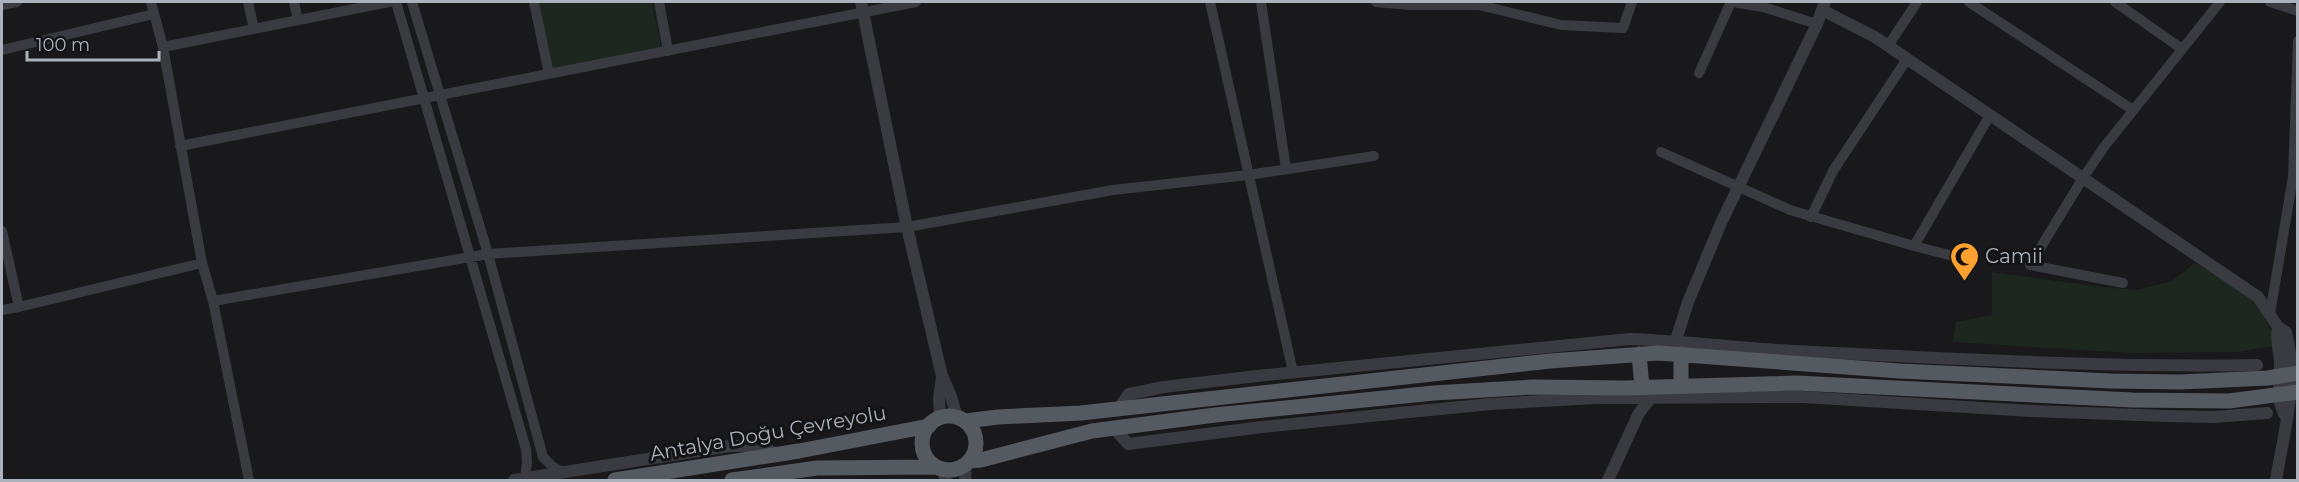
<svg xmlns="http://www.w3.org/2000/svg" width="2299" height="482" font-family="Montserrat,sans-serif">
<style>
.green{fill:#1e271f}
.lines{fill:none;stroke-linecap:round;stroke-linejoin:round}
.minor{stroke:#3a3b41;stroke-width:10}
.tertiary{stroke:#3a3b41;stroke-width:12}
.primary{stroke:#555960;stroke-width:15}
.labels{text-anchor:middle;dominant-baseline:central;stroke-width:6;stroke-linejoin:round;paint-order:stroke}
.poi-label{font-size:20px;fill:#abb2bc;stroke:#141416;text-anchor:start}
.street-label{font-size:20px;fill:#abb2bc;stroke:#141416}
</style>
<rect width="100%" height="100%" fill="#19191b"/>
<path class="green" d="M539 2H652L661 47 553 68Z
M2195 263 2255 297 2273 336 2272 346 2238 352 2130 353 1953 342 1956 322 1992 315V272L2102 287 2137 290 2172 281Z"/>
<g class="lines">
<path class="minor" d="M151 2 163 47 202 263 213 301 249 480
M248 2 254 29
M294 2 298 20
M396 2 526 449 527 462 525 479
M412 2 488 254 543 457 553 467 564 473
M534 2 549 74
M659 2 668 51
M1210 2 1293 372
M1261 2 1286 169
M1376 2 1410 5H1479L1561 25 1623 28 1632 2
M1733 2 1763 7 1817 24
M1969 2 2133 110
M2115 2 2182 49
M2270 2 2298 11
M2 5 17 2
M1888 46 1917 2
M163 47 389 2
M2 50 154 14
M1699 73 1731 2
M180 146 916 2
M1661 152 1790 210 1914 246 1953 256
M1811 217 1833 171 1907 59
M2 231 19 307 202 263
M1914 246 1990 115
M2123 283 2030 265 2083 178 2104 147 2220 2
M213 301 488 254 907 227 1113 190 1248 175 1374 156
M2 310 19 307
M2270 314 2293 177 2298 41"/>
<path class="tertiary" d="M861 2 907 227 942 376 951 396 957 418
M1822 10 1875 37 2258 297 2278 327 2286 332C2299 382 2284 431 2276 480
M2278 327C2275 338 2279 350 2280 361 2281 380 2274 401 2287 418
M1674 346 1688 302 1721 223 1817 24 1825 2
M1118 409 1129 394 1164 387 1257 376 1630 339C1685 341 1739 348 1793 351 1948 358 2103 368 2257 365
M940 418 939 398 942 377
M1114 428 1128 444 1262 427 1409 412 1491 404 1596 398 1803 397 2031 411 2166 416 2213 417 2267 413
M942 469 946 480
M514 480 730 446C747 446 762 445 777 455
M965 480 966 463
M1608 480 1639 413 1653 395"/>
<path class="primary" d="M1639 354 1642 387
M1681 386V354
M922 443a27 27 0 1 1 54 0a27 27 0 1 1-54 0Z
M966 421 998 417 1081 413 1550 361 1658 353 1900 371 2111 381 2180 382 2268 378 2298 373
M969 461 981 460 1092 431 1215 415 1434 393 1533 387 1624 388 1797 383 2132 400 2229 401 2298 392
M615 480 799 451 929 426
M732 480 817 468 936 467"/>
</g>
<defs>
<symbol id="mosque-pin" viewBox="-11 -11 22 30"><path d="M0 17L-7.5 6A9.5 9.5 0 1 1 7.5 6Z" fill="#fca130" stroke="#141416"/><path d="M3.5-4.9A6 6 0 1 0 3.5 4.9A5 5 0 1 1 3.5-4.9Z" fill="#111"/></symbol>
</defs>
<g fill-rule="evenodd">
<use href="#mosque-pin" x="1948" y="240" width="33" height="45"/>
</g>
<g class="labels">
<g class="poi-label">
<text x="1985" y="256">Camii</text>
</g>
<g class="street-label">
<text transform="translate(768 433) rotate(-10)">Antalya Doğu Çevreyolu</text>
</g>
</g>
<rect width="2299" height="482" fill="none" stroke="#abb2bc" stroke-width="6"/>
<path d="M27 51v9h132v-9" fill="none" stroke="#abb2bc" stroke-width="3"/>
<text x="36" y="51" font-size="18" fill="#abb2bc" stroke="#141416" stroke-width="4.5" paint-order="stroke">100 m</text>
</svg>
